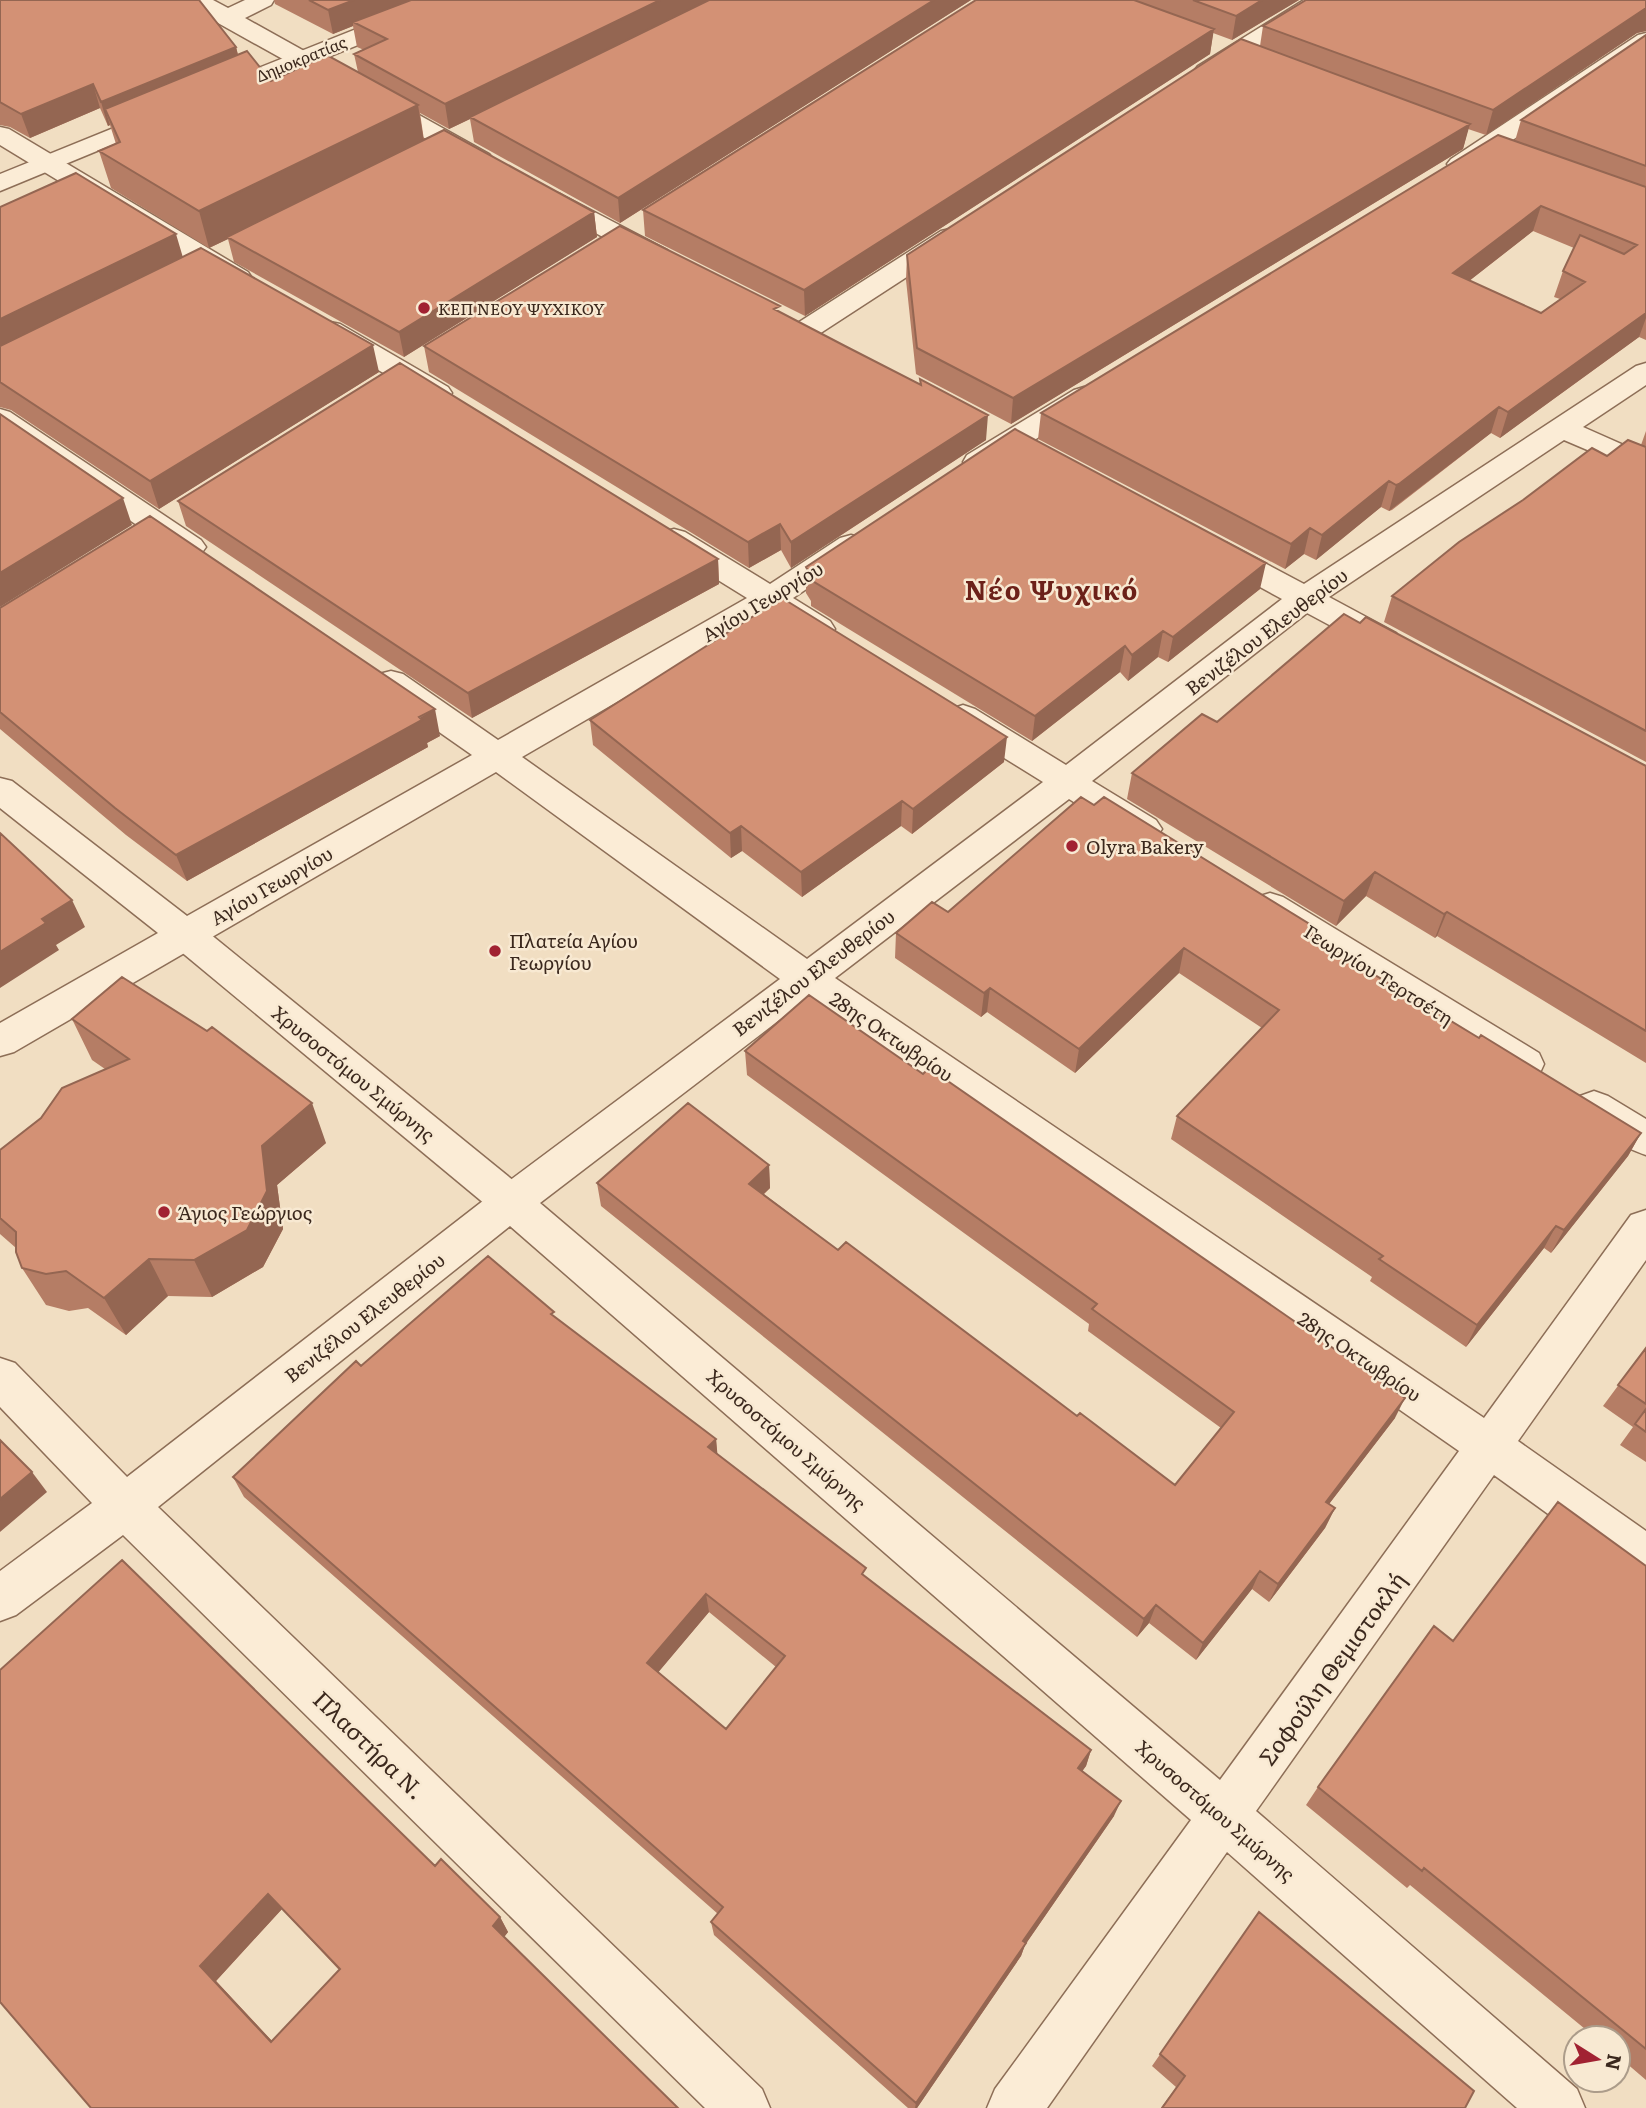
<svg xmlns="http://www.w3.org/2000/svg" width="1646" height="2108" font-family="Literata,serif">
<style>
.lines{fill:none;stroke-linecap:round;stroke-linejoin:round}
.pedestrian-casing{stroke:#8d6e57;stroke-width:3}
.minor-casing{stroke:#8d6e57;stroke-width:3}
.tertiary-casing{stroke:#8d6e57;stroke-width:3}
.pedestrian{fill:#fbecd6;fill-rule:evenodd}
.minor{fill:#fbecd6;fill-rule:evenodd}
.tertiary{fill:#fbecd6;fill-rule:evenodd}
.wall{fill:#b57d65;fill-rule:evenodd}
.shaded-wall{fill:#946652}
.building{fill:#d39175;stroke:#946652;stroke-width:2;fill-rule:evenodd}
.poi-dot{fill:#a12232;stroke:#f8e9d2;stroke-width:2.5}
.labels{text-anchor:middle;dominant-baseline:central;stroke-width:5;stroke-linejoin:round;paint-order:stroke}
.far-street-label{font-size:16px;fill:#3b281d;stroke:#f8e9d2}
.far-poi-label{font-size:16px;fill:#3b281d;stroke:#f8e9d2;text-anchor:start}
.street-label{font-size:19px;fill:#3b281d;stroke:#f8e9d2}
.poi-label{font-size:19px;fill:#3b281d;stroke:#f8e9d2;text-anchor:start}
.near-street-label{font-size:23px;fill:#3b281d;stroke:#f8e9d2}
.district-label{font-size:26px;font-weight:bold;letter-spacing:2px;fill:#6c2119;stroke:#f8e9d2}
</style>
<rect width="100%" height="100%" fill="#f1dec2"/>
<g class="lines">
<defs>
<path id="pedestrian" d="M186 921 199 925 525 1190 531 1202 525 1214 511 1219 497 1214 173 945 168 935 173 925Z"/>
<path id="minor" d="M185 0H213L228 8 245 0H274L271 5 245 18 489 154 493 159 489 164 480 167 471 164 218 23 188 5Z
M1304 0H1331L1328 5 1214 76 1206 78 1198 76 1194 71 1198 66Z
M1646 33V51L1469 169 1460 172 1451 169 1447 164 1451 159 1638 35Z
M0 127 9 129 248 272 252 278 248 284 238 286 228 284 0 145Z
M551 191 560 194 667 250 671 256 667 262 658 264 649 262 542 204 538 199 542 194Z
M950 229 959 231 963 237 959 243 816 336 806 338 796 336 792 330 796 324 941 231Z
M330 322 340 324 448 387 452 393 448 399 438 402 428 399 320 336 316 330 320 324Z
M1646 363V385L1583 427 1646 455V475L1564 440 1329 597 1396 633 1401 641 1396 649 1385 652 1374 649 1307 613 1092 781 1156 820 1162 829 1156 838C1129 846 1092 813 1069 799L835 978 1484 1418 1631 1215 1646 1210V1260L1518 1441 1646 1531V1580L1630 1573 1494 1475 1256 1811 1577 2089 1585 2108H1517L1227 1852 1047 2108H987L995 2089 1191 1820 510 1226 158 1507 762 2089 770 2108H705L123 1535 16 1615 0 1621V1571L92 1503 0 1407V1358L15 1363 127 1477 497 1190 780 979 496 772 14 1052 0 1056V1023L158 933 0 808V778L12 781 187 916 472 755 379 690 374 682 379 674 391 671 403 674 498 740 747 598 663 546 659 539 663 532 674 529 685 532 770 584 840 538 851 535 862 538 867 545 862 552 793 598 830 621 835 629 830 637C807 643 789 625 770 613L522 757 807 959 1043 782 951 725 946 717 951 709 963 705 975 709 1066 765 1282 599 1205 557 1200 550 1205 543 1216 540 1227 543 1304 584 1636 366ZM808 998 1459 1451 1220 1780 540 1203Z
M1084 387 1094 390 1098 396 1094 402 989 469 978 471 967 469 963 462 967 455 1074 390Z
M0 409 10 412 201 540 206 547 201 554 190 557 179 554 0 431Z
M1270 893 1283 897 1539 1053 1544 1064 1539 1075 1525 1079 1511 1075 1257 917 1252 907 1257 897Z
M1594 1091 1608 1096 1646 1119V1155C1623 1147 1586 1129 1574 1107L1580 1096Z"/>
<path id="tertiary" d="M429 0H460L457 5 224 99 215 101 206 99 203 94 206 89Z
M163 108 172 110 175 115 172 120 0 191V174Z"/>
</defs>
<use href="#pedestrian" class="pedestrian-casing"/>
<use href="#minor" class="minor-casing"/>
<use href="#tertiary" class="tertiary-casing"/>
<use href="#pedestrian" class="pedestrian"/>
<use href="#minor" class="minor"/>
<use href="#tertiary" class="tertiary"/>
</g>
<path class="wall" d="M0 0 236 47 238 55 271 81 358 72 354 54 364 50 357 47 353 26 333 34 275 4 274 0H971L620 223 474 142 470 119 449 129 420 113 424 140 594 212 597 237 404 357 234 262 228 239 209 248 111 188 99 151 116 144 110 125 108 126 100 108 30 138 10 127 0 125Z
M976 0H1299L1232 40 1213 33 1210 54 805 316 645 236 643 210Z
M1646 0V31L1637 33 1486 135 1468 129 1463 149 1011 424 916 374 906 280 907 255 1260 46 1263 26Z
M1646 35V340L1639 337 1500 438 1491 433 1392 510 1389 511 1381 507 1316 560 1304 554 1285 569 1038 439 1041 413 1515 141 1521 120ZM1533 231 1574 248 1563 271 1554 297 1560 299 1541 313 1469 281Z
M0 207 182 257 379 372 159 509 11 410 0 407Z
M780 312 920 385V379L986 440 791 568 781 550 749 568 429 372 424 346Z
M1646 431V762L1384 622 1392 596 1607 456 1641 445Z
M178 501 718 559 719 584 472 718 186 526Z
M806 567 1260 589 1168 662 1158 657 1128 681 1120 672 1032 741 811 606V601L806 593Z
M0 608 440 736 427 743 428 747 187 881 126 835 0 729Z
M1360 623 1646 766V1063L1437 936 1435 938 1366 896 1336 926 1127 799 1132 773 1217 722Z
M590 720 1004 762 912 834 901 826 802 897 742 851 731 858 593 745Z
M1094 805 1316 928 1313 937 1479 1038 1641 1133 1628 1156 1551 1253 1544 1248 1466 1347 1370 1281 1372 1277 1171 1139 1177 1116 1262 1028 1179 973 1075 1073 987 1012 981 1017 895 958 896 933 948 912Z
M72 1019 326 1143 277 1185 283 1229 263 1267 212 1297 168 1296 126 1335 88 1308 69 1311 46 1305 22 1268 16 1248 0 1234V1150L105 1069 92 1060Z
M745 1051 1395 1418 1329 1504 1335 1508 1325 1528 1269 1602 1252 1589 1196 1660 1149 1623 1137 1637 601 1206 597 1183 769 1165 770 1188 764 1194 838 1250 1175 1485 1221 1428 1088 1331 1089 1324 747 1075Z
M555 1317 716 1439 717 1454 866 1577 1091 1750 1086 1766 1082 1771 1114 1816 1025 1945 1021 1956 917 2108H908L714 1935 711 1922 718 1914 244 1497 233 1477 361 1366ZM709 1612 776 1667 726 1729 658 1672Z
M1646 1348V1462L1620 1445 1633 1427 1603 1406Z
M1646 1566V2080L1618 2056V2038H1596L1410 1885 1407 1888 1306 1805 1318 1787 1453 1641Z
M0 1670 435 1866 500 1917 508 1932 504 1937 678 2108 0 2002ZM282 1909 339 1970 272 2041 216 1981Z
M1259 1912 1465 2108H1161L1176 2087 1152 2066Z"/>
<path class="shaded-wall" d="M354 0H421L353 22V26L333 34 328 10Z
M660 0H711L470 117V119L449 129 445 104Z
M934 0H971L620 223 618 198Z
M1262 0H1299L1232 40 1236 16Z
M1644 8H1646V31L1637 33 1486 135 1493 110Z
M1214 29 1210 54 805 316 804 290Z
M236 47 242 71 105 109 110 125 108 126 101 102Z
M93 84 100 108 30 138 21 114Z
M418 105 424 142 227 237 228 239 209 248 199 211Z
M1470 124 1463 149 1011 424 1013 398Z
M1541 206 1533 231 1446 299 1453 273Z
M594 212 597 237 404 357 399 332Z
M176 234 184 261 0 351V319Z
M1646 313V318L1639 337 1500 438 1508 412Z
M373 345 379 372 159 509 150 481Z
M1499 407 1491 433 1389 511 1396 485Z
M988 415 986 440 791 568V542Z
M1389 481 1381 507 1316 560 1322 535Z
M123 498 132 525 0 607V573Z
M780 524 781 550 749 568 748 542Z
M1310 528 1304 554 1285 569 1291 544Z
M718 559 719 584 472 718 468 693Z
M1266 563 1260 589 1168 662 1173 637Z
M1163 631 1158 657 1128 681 1132 655Z
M1125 646 1120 672 1032 741 1035 716Z
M435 709 440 736 427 743 428 747 187 881 176 855Z
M1007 737 1004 762 912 834 913 809Z
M902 801 901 826 802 897 801 872Z
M741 826 742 851 731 858 730 833Z
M1375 872 1366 896 1336 926 1344 901Z
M72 900 85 927 56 945 59 950 0 988V952L42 919Z
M1447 912 1437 936 1435 938 1444 914Z
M1316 928 1309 952V935Z
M1184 948 1179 973 1075 1073 1079 1049Z
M990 988 987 1012 981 1017 984 993Z
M312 1103 326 1143 277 1185 283 1229 263 1267 212 1297 194 1260 262 1146Z
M1641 1133 1628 1156 1551 1253 1564 1230Z
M769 1165 770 1188 751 1206 749 1184Z
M1556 1226 1544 1248 1466 1347 1477 1325Z
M149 1259 168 1296 126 1335 104 1298Z
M1405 1398 1395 1418 1316 1521 1326 1502Z
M716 1439 718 1460 708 1447Z
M32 1472 47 1492 0 1532V1499Z
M1335 1508 1325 1528 1269 1602 1278 1584Z
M1260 1571 1252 1589 1196 1660 1203 1643Z
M706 1594 709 1612 651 1681 647 1663Z
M1156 1605 1149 1623 1137 1637 1144 1619Z
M1091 1750 1086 1766 1073 1784 1078 1768Z
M1121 1801 1114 1816 1025 1945 1021 1956 917 2108H915L916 2103 1023 1941Z
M268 1894 282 1909 216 1981 285 2055 271 2042 200 1966Z
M500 1917 508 1932 501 1941 493 1926Z"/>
<path class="building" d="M0 0H199L236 47 101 102 93 84 21 114 0 102Z
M309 0H354L328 10Z
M411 0H660L445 104 354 54 387 39 353 22Z
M709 0H934L618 198 470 117Z
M976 0H1134L1214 29 804 290 643 210Z
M1193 0H1262L1236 16Z
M1306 0H1646V8L1493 110 1263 26Z
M1646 35V166L1521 120Z
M1241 39 1470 124 1013 398 917 348 907 255Z
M247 51 271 81 327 55 418 105 199 211 99 151 120 142 105 109Z
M444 130 594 212 399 332 227 237Z
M1498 135 1646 187V313L1508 412 1499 407 1399 484 1396 485 1389 481 1322 535 1310 528 1291 544 1041 413ZM1541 206 1637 245 1624 254 1580 235 1563 271 1585 282 1541 313 1453 273Z
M76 173 176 234 0 319V207Z
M620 226 780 306 774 309 845 346 921 385 920 379 988 415 791 542 780 524 748 542 424 346Z
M201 248 373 345 150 481 0 382V346Z
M400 363 718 559 468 693 178 501Z
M0 414 123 498 0 573Z
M1015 429 1266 563 1173 637 1163 631 1132 655 1125 646 1035 716 811 580 813 579 806 567Z
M1628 440 1646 447V731L1392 596 1459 542 1523 500 1592 448 1607 456Z
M150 516 435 709 419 717 422 720 176 855 115 808 0 712V608Z
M782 598 1007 737 913 809 902 801 801 872 741 826 730 833 590 720Z
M1344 614 1360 623 1366 617 1646 766V1031L1447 912 1444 914 1375 872 1344 901 1132 773 1202 714 1217 722Z
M1081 797 1094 805 1104 797 1316 928 1309 935 1479 1038 1481 1035 1641 1133 1564 1230 1556 1226 1477 1325 1379 1259 1383 1256 1177 1116 1279 1010 1184 948 1079 1049 990 988 984 993 896 933 932 902 948 912Z
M0 833 72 900 42 919 46 923 0 952Z
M122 977 207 1031 212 1027 312 1103 262 1146 267 1191 247 1230 194 1260 149 1259 104 1298 66 1271 46 1274 22 1268 16 1252V1232L0 1218V1150L41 1118 62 1088 129 1059 72 1019Z
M809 995 923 1074 929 1068 1405 1398 1326 1502 1335 1508 1278 1584 1260 1571 1203 1643 1156 1605 1144 1619 597 1183 688 1103 769 1165 749 1184 838 1250 846 1242 1077 1416 1080 1413 1175 1485 1234 1412 1092 1309 1097 1304 745 1051Z
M488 1256 554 1312 551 1314 716 1439 708 1447 866 1568 862 1574 1091 1750 1078 1768 1121 1801 1023 1941 1026 1943 916 2103 711 1922 723 1907 233 1477 356 1361 361 1366ZM706 1594 785 1656 726 1729 647 1663Z
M1646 1348V1404L1618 1385Z
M1646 1409V1432L1635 1424Z
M0 1440 32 1472 0 1499Z
M1558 1502 1646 1566V2049L1424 1868 1422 1871 1318 1787 1434 1626 1453 1641Z
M122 1560 435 1866 441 1859 500 1917 493 1926 678 2108H91L0 2002V1670ZM268 1894 340 1969 271 2042 200 1966Z
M1259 1912 1474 2091 1465 2108H1162L1185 2076 1160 2054Z"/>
<g class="poi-dot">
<circle cx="424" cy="308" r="7"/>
<circle cx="1072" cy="846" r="7"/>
<circle cx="495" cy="951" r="7"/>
<circle cx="164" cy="1212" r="7"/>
</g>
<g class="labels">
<g class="far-street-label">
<text transform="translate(301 58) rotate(-22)">Δημοκρατίας</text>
</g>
<g class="far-poi-label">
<text x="438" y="308">ΚΕΠ ΝΕΟΥ ΨΥΧΙΚΟΥ</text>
</g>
<g class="street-label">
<text transform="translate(762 601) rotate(-31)">Αγίου Γεωργίου</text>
<text transform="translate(1266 631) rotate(-37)">Βενιζέλου Ελευθερίου</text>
<text transform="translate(271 885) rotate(-30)">Αγίου Γεωργίου</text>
<text transform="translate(813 972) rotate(-37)">Βενιζέλου Ελευθερίου</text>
<text transform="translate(1379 974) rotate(32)">Γεωργίου Τερτσέτη</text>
<text transform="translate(892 1036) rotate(34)">28ης Οκτωβρίου</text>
<text transform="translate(354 1073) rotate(39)">Χρυσοστόμου Σμύρνης</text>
<text transform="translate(364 1317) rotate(-38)">Βενιζέλου Ελευθερίου</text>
<text transform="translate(1360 1356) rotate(34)">28ης Οκτωβρίου</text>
<text transform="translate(787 1439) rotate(41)">Χρυσοστόμου Σμύρνης</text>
<text transform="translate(1216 1810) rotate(41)">Χρυσοστόμου Σμύρνης</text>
</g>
<g class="poi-label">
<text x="1086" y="846">Olyra Bakery</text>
<text x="509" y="940">Πλατεία Αγίου<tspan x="509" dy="22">Γεωργίου</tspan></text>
<text x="178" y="1212">Άγιος Γεώργιος</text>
</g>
<g class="near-street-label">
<text transform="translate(1331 1668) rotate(-54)">Σοφούλη Θεμιστοκλή</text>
<text transform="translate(370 1744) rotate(44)">Πλαστήρα Ν.</text>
</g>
<g class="district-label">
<text x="1052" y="588">Νέο Ψυχικό</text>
</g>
</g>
<g transform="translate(1597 2059) rotate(101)"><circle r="33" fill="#f8e9d2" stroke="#ac9c8a" stroke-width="2"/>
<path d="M0-5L12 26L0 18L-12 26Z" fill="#a12232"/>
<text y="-10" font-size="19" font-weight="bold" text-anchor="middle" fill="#3b281d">N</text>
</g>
</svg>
